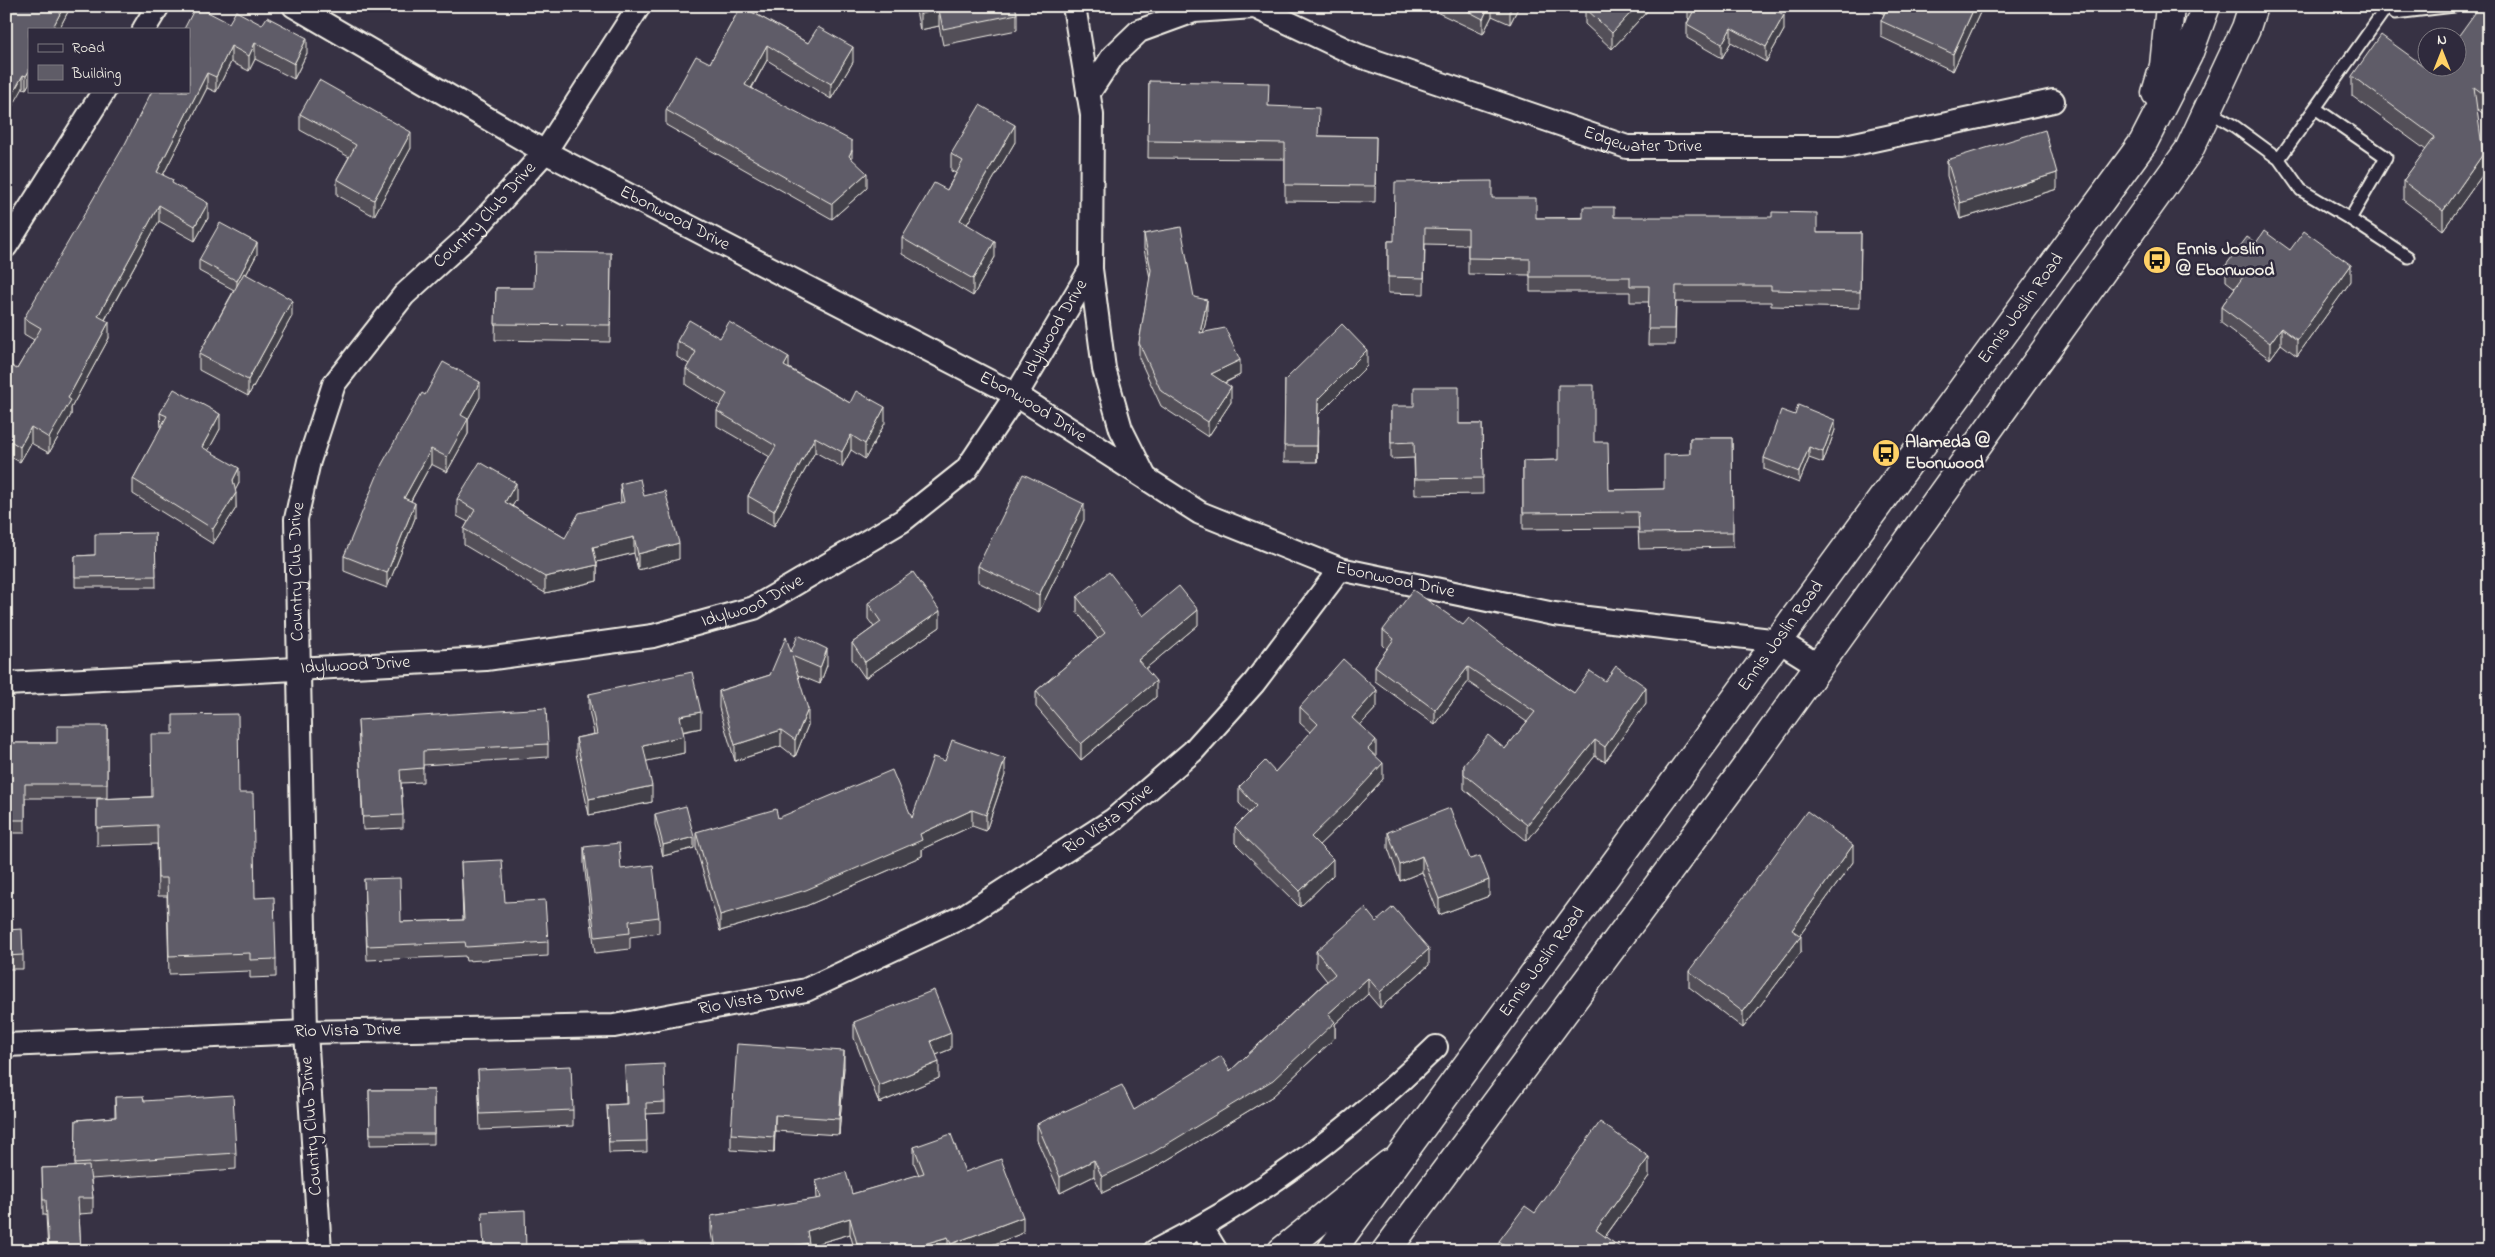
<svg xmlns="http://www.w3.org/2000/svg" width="2495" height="1257" font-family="'Indie Flower',sans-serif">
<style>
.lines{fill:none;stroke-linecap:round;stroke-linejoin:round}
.service-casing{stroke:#f4f1e8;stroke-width:15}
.minor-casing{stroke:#f4f1e8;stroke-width:26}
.secondary-casing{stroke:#f4f1e8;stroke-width:31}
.primary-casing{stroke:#f4f1e8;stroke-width:31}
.service{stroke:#2f2a3d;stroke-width:11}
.minor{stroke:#2f2a3d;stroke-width:22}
.secondary{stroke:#2f2a3d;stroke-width:28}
.primary{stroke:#2f2a3d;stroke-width:28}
.wall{fill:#524f59;stroke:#f4f1e8}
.shaded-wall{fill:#424048;stroke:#f4f1e8}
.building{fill:#5f5c67;stroke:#f4f1e8}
.labels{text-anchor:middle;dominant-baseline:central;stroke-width:5;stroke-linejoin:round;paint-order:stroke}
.street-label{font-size:18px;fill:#f4f1e8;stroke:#2f2a3d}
.poi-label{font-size:18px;font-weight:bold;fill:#f4f1e8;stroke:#2f2a3d;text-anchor:start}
</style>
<rect width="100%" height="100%" fill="#373244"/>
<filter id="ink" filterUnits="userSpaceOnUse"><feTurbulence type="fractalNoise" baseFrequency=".02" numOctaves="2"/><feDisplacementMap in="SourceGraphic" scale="10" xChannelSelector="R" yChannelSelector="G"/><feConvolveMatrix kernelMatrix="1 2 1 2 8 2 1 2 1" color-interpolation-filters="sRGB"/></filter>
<g filter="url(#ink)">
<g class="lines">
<defs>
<path id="service" d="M2395 13 2454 6
M2207 110 2234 126 2279 159 2386 8
M2279 159 2301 190 2350 219 2386 157 2315 108
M2350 219 2408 257"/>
<g id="minor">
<path id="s1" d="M294 6 545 152 1016 395 1200 513 1340 569 1554 614 1779 641 1819 666"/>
<path id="s2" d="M1253 6 1357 55 1627 147H1841L2053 101"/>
<path d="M144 29 158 6"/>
<path d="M1088 94 1113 56 1139 31 1194 11 1254 7"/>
<path d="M6 246 104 91"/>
<path d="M1091 269 1104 369 1121 429 1145 477"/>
<path id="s3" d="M6 684 486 659 653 636 754 608 902 521 966 470 1016 395 1091 269 1092 115 1074 6"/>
<path id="s4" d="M6 1045 306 1032 614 1026 806 990 964 916 1113 820 1193 751 1254 683 1340 569"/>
<path d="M1202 1228 1216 1251"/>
<path id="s5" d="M320 1251 306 1032 296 519 309 461 334 384 404 295 472 233 545 152 639 6"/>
<path d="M1155 1251C1258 1199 1354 1127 1436 1047"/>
</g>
<path id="secondary" d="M1282 1251 1389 1164"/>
<g id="primary">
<path d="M2156 93 2164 66 2170 6"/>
<path id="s6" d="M1331 1251 2143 143 2188 55 2206 6"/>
<path d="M1386 1251 1744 770 2189 150 2246 28 2253 6"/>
</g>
</defs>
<use href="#service" class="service-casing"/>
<use href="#minor" class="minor-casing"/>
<use href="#secondary" class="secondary-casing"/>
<use href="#primary" class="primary-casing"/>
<use href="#service" class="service"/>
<use href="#minor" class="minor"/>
<use href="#secondary" class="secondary"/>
<use href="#primary" class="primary"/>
</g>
<path class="wall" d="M6 6H71L59 29H29V84L26 89 23 88Z
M741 6 808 43 853 62 831 99 767 60 752 88 852 159 867 188 832 219 666 125V110L710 63Z
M915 6H1015L1017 14V30L943 45 939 26 920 30Z
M1430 6H1519L1510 24 1492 16 1483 34 1430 9Z
M1586 6H1652L1612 49 1585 24V8Z
M1688 6H1768L1784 30 1766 62 1731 42 1722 58 1687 38V24L1689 19 1688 18Z
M1868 6H1983L1953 71 1881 37V21L1884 14Z
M2489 6V118L2477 109 2483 174 2443 230 2403 200V181L2426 150 2352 96V76L2432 72Z
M229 23 307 53 294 79 255 59 249 71 231 62 216 92 207 88 163 175 208 218 195 241 159 221 105 320 109 338 71 408V415L49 453 31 443 20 462 9 456 6 461 17 369 34 340 24 334V318Z
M1149 81 1269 106 1319 136 1376 137 1375 202 1285 201V159L1148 158Z
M300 114 411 148 374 216 337 195V179L349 157 300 130Z
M1015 142 967 224 995 257 973 296 902 254V238L947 190 956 173 951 171V154Z
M1947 160 2057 189 1960 219 1947 176Z
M1492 198 1536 218 1614 217 1817 233H1861L1860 308 1771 306V302H1676L1675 345H1648L1649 302H1630V292H1530V275L1468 274V245L1425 244 1424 294 1388 293V241H1394Z
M1144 234 1207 315 1203 333 1240 375 1225 383 1231 402 1208 437 1161 406 1139 358V343L1150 278 1144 249Z
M2256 243 2290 250 2351 281 2297 356 2281 344 2270 359 2221 323V307L2235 288 2226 281V265Z
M611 253 610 342 495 340 496 288H534Z
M257 254 246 275 292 316 248 396 199 370V354L234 290 199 271V260Z
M720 338 789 368 885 423 865 459 851 450 842 467 815 452 774 526 748 512V496L770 457 717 426V411L720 406 686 385V369L689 364 677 357V341Z
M1367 366 1318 415 1317 462H1284L1285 380Z
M425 395 480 397 468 419V434L447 472 431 464 411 501 415 518 387 588 344 571V556Z
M1391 406 1459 424H1482L1483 494 1415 495 1414 458 1391 459Z
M160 413 220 429 208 451 239 483 235 490 236 508 213 544 133 494V479L161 428Z
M1795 415 1835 430 1823 463 1809 458 1799 483 1764 469V458Z
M1690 438H1732L1733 547 1639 549 1638 528 1523 529V461L1558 460 1594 442 1609 490 1664 489 1690 454Z
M620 484 644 496 679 559 638 570 634 553 597 562V581L545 593 464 545V529L468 522 457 516V499L516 500 512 506 565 538 621 503Z
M1084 520 1039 612 978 582V566Z
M155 533 156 587H75V556L95 555Z
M1077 597 1143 616 1198 625 1145 669 1156 697 1081 760 1036 707V691L1098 639 1077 612Z
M868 603 940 627 865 678 852 659V643L874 627 868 619Z
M1463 625 1508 648 1574 693 1605 681 1646 703 1605 762 1595 756 1527 841 1464 789V765L1505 749 1527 722 1468 682 1435 725 1375 681V666L1387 649 1383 645V630Z
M791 652 827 665 820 684 798 675 808 725 795 757 781 746 735 761 719 708V691L770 675Z
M589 694 701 728 683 732 684 753 646 761 652 802 589 815 576 754V738L594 734 589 710Z
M1300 707H1377L1360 725 1376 757 1383 779 1349 816 1319 845 1333 875 1300 907 1235 843V827L1249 814 1239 803V787L1275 772 1311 733 1300 723Z
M358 720 548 744V757L423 765V782L401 783 403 815V828L363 830Z
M107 726V798H25V833H6V743H57Z
M945 761 1005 775 986 831 972 826 922 849V856L806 906 720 931 696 848V832L778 818H912Z
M239 793 255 898 276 959V977L250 978V971L169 974 167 896H158L157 844 97 846V799Z
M655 814 694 848 663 856 655 825Z
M1388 832 1470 859 1489 896 1439 915 1422 872 1400 881 1388 848Z
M584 847 659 917V933L630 937V949L595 953 584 863Z
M461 862 548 942V956L466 961 465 956 367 960 364 879 401 922 463 920Z
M1853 862 1800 935 1801 952 1743 1028 1689 987V971Z
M1376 922 1429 965 1380 1008 1368 994 1335 1024V1038L1273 1096 1154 1168 1102 1193 1094 1176 1060 1193 1037 1140V1124L1134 1110 1230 1071 1327 981 1316 967V951Z
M6 930 23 955V969H6Z
M854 1022 951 1049 936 1055 939 1078 879 1103 854 1038Z
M625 1066 665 1102V1113L646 1114 647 1152 609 1153 607 1105 626 1104Z
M844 1067 839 1135 775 1131 774 1153 731 1150V1134Z
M478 1070 573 1110V1126L480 1130Z
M369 1090H434V1144L370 1145Z
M115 1097 144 1101 236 1153V1169L91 1179 93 1198V1213L79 1214 81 1251H48L46 1215H43L42 1168 75 1167 76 1120 115 1117Z
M914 1147 965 1172 1023 1233 976 1251H855L850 1234 809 1246V1251H714L711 1232V1216L817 1199 816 1181 852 1194 919 1175 914 1163Z
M1649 1176 1605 1237 1625 1251H1499V1241L1535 1213Z"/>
<path class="shaded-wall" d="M64 6H71L59 29H52Z
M1489 6H1492V16L1483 34V19Z
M1511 6H1519L1510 24V8Z
M1637 6H1652L1612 49V33Z
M1975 6H1983L1953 71V54Z
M939 10V26L920 30V14Z
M1784 15V30L1766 62V47Z
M1731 28V42L1722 58V44Z
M307 38V53L294 79V64Z
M255 43V59L249 71V56Z
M767 45V60L745 99V85Z
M231 46V62L216 92V77Z
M853 47V62L831 99V84Z
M29 71V84L26 89V76Z
M207 73V88L157 187V172Z
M23 75V88L6 118V106Z
M1015 125V142L960 236V220Z
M411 132V148L374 216V200Z
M852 150V165L849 156Z
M2483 154V174L2443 230V211Z
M867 173V188L832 219V204Z
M2057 173V189L1960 219V203Z
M208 203V218L195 241V226Z
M159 205V221L98 332V316Z
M995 241V257L973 296V279Z
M257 243V254L237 292V281Z
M2351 265V281L2297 356V340Z
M292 300V316L248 396V380Z
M1207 300V315L1200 349V333Z
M109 322V338L71 408V415L49 453V438L68 398Z
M2281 328V344L2270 359V343Z
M1367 350V366L1318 415 1317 462 1318 399Z
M789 357V372L784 366Z
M1240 360V375L1211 389V374Z
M480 382V397L468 419V434L447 472V457L461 415Z
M1231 387V402L1208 437V422Z
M885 407V423L865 459V444Z
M220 414V429L202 462V447Z
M1835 420V430L1823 463V452Z
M31 427V443L20 462V447Z
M851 435V450L842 467V452Z
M815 437V452L774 526V511Z
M9 440V456L6 461V446Z
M1809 447V458L1799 483V472Z
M431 449V464L404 513V498Z
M239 468V483L233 495V480Z
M516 483V500L505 518V502Z
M236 493V508L213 544V529Z
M415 503V518L387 588V573Z
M1084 504V520L1039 612V595Z
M634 537V553L593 563V547Z
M679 543V559L638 570V554Z
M597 565V581L545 593V577Z
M1198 610V625L1138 675V660Z
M940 611V627L865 678V662Z
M827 649V665L820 684V668Z
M1468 667V682L1435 725V710Z
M1156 681V697L1081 760V744Z
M1646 687V703L1605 762V747Z
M1377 690V707L1352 734V718Z
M808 709V725L795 757V740Z
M701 712V728L680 732V716Z
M781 730V746L735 761V745Z
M684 736V753L643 762V745Z
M1376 740V757L1368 749Z
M1595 740V756L1527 841V825Z
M1005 759V775L986 831V815Z
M1383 763V779L1349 816 1311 853V837Z
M652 786V802L589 815V799Z
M972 810V826L922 849V856L806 906 720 931V915L920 834Z
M694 837V848L663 856V845Z
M1853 845V862L1792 946V930Z
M1422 856V872L1400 881V865Z
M1333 859V875L1300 907V891Z
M1489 880V896L1439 915V899Z
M1801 936V952L1743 1028V1012Z
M1429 949V965L1380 1008V992Z
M1368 978V994L1335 1024V1038L1273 1096 1154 1168 1102 1193V1177L1328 1014Z
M951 1033V1049L931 1057V1041Z
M844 1051V1067L839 1135V1119Z
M939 1062V1078L879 1103V1086Z
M775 1115V1131L774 1153V1137Z
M1649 1157V1176L1596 1249V1230Z
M1094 1160V1176L1060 1193V1177Z
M1023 1217V1233L976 1251H951V1244Z
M850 1218V1234L809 1246 807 1231Z
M948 1237V1251H900Z"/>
<path class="building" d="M6 6H64L52 29H29V71L26 76 23 75 6 106Z
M196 6 229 23 236 11 262 25 267 17 307 38 294 64 255 43 249 56 231 46 216 77 207 73 157 172 173 180 172 183 208 203 195 226 159 205 98 316 109 322 68 398 71 400 49 438 31 427 20 447 9 440 6 446V363L17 369 41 328 24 318 125 144 152 91H189V29H184Z
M741 6 808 43 818 27 853 47 831 84 767 45 745 85 852 141V150L849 156 867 173 832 204 666 110 696 56 710 63Z
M919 6H1015L1017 14 943 29 939 10 920 14Z
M1458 6H1489L1483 19Z
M1586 6H1637L1612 33 1585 8Z
M1692 6H1768L1784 15 1766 47 1731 28 1722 44 1687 24 1695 8Z
M1888 6H1975L1953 54 1881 21Z
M2480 6H2489V98L2474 87 2483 154 2443 211 2403 181 2435 137 2352 76 2381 35 2432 72 2436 68H2458L2457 38Z
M319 80 411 132 374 200 337 179 356 145 300 114Z
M1149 81 1269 83 1268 106 1319 108 1318 136 1376 137 1375 186 1285 185V143L1148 141Z
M980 105 1015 125 960 220 995 241 973 279 902 238 934 183 947 190 963 161 951 154Z
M2045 130 2057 173 1960 203 1947 160Z
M1492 181V198H1536V218H1583V207H1614V217H1772V212L1817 213V233H1861L1860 292 1771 290V286H1676L1675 329H1648L1649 286H1630V277H1530V259L1468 258V229L1425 228 1424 278 1388 277V241H1394L1395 182Z
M220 223 257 243 237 281 199 260Z
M1181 227 1194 297 1207 300 1200 333 1225 328 1240 360 1211 374 1231 387 1208 422 1161 391 1139 343 1151 270 1144 234Z
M2264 231 2290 250 2304 231 2351 265 2297 340 2281 328 2270 343 2221 307 2243 277 2226 265 2247 237 2256 243Z
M535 252 611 253 610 325 495 324 496 288H534Z
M244 273 292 300 248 380 199 354Z
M689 320 720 338 729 322 789 357 784 366 850 403 856 391 885 407 865 444 851 435 842 452 815 437 774 511 748 496 776 446 717 411 727 394 686 369 696 352 677 341Z
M1342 324 1367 350 1318 399 1317 446H1284L1285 380Z
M443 362 480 382 461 415 468 419 447 457 431 449 404 498 415 503 387 573 344 556 382 464 422 393 425 395Z
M1558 385H1594V442H1608L1609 490 1664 489V455L1690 454V438H1732L1733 532 1639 533 1638 512 1523 513V461L1558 460Z
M1414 387H1459V424H1482L1483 478 1415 479 1414 442 1391 443V406H1414Z
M174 389 220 414 202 447 239 468 233 480 236 493 213 529 133 479 167 416 160 413Z
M1798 405 1835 420 1823 452 1809 447 1799 472 1764 458 1781 410 1795 415Z
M480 462 516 483 505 502 565 538 579 513 624 502 620 484 640 479 644 496 665 491 679 543 638 554 634 537 593 547 597 565 545 577 464 529 475 510 457 499Z
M1023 474 1084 504 1039 595 978 566Z
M155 533 156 576 75 577V556L95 555V534Z
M913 572 940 611 865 662 852 643 881 622 868 603Z
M1109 572 1143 616 1179 586 1198 610 1138 660 1156 681 1081 744 1036 691 1105 633 1077 597Z
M1413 590 1463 625 1469 618 1508 648 1574 693 1590 671 1605 681 1616 666 1646 687 1605 747 1595 740 1527 825 1464 774V765L1488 735 1505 749 1535 712 1468 667 1435 710 1375 666 1394 639 1383 630Z
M798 635 827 649 820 668 792 656 808 709 795 740 781 730 735 745 719 691 770 675 786 637 791 652Z
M1343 659 1377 690 1352 718 1376 740 1368 749 1383 763 1349 800 1311 837 1333 859 1300 891 1235 827 1256 806 1239 787 1265 761 1275 772 1318 724 1300 707Z
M692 672 701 712 680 716 684 736 643 745 652 786 589 799 576 738 597 734 589 694Z
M546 708 548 744 423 751V768L400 770 403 815 363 817 358 720Z
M238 714 239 793H253L255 898 274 897 276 959 250 960V953L169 956 167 878H158L157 825 97 828V799L152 797 151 734H173V715Z
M57 726H107V784H25V820H6V743H57Z
M952 740 1005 759 986 815 972 810 920 834 922 840 806 890 720 915 696 832 776 809 778 818 892 770 912 818 933 757 945 761Z
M686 806 694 837 663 845 655 814Z
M1450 808 1470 859 1480 856 1489 880 1439 899 1422 856 1400 865 1388 832Z
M1807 811 1853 845 1792 930 1801 936 1743 1012 1689 971Z
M619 843 621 869 653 865 659 917 629 921 630 933 595 937 584 847Z
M502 860 505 902 545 900 548 942 466 947 465 942 367 946 364 879 400 878 401 922 464 920 461 862Z
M1393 907 1429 949 1380 992 1368 978 1328 1014 1335 1022 1273 1080 1154 1152 1102 1177 1094 1160 1060 1177 1037 1124 1122 1085 1134 1110 1221 1056 1230 1071 1335 974 1316 951 1365 908 1376 922Z
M22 929 23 955 6 956V930Z
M934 990 951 1033 931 1041 939 1062 879 1086 854 1022Z
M737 1044 844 1051 839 1119 775 1115 774 1137 731 1134Z
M664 1064 665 1102 646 1103 647 1141 609 1142 607 1105 627 1104 625 1066Z
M571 1066 573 1110 480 1114 478 1070Z
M369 1090H434V1134H370Z
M233 1095 236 1153 75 1164 76 1120 116 1117 115 1097 143 1096 144 1101Z
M1600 1122 1649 1157 1596 1230 1625 1251H1513L1499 1241 1525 1206 1535 1213Z
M951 1134 965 1172 1001 1159 1023 1217 951 1244 948 1237 900 1251H859L850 1218 807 1231 809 1243 761 1251H716L711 1216 821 1198 816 1181 846 1172 852 1194 924 1173 914 1147Z
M89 1166 93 1198H78L81 1251H49L46 1200H43L42 1168Z
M525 1210 526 1251H484L482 1212Z
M645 1242 646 1251H564L609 1249 608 1244Z"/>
</g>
<defs>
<symbol id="bus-disc" viewBox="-11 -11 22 22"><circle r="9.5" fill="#ffd166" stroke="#2f2a3d"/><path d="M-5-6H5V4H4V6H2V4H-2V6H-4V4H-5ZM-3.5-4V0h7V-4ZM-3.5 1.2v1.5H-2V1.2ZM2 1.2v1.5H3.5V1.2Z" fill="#111"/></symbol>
</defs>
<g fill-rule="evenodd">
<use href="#bus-disc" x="2141" y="244" width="32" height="32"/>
<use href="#bus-disc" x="1870" y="437" width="32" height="32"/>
</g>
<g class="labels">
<g class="street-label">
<text stroke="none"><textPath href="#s2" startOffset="415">Edgewater Drive</textPath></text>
<text stroke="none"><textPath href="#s5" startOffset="1100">Country Club Drive</textPath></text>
<text stroke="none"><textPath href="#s1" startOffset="436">Ebonwood Drive</textPath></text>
<text stroke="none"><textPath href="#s6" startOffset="1168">Ennis Joslin Road</textPath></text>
<text stroke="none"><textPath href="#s3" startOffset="1175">Idylwood Drive</textPath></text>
<text stroke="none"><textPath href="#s1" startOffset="841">Ebonwood Drive</textPath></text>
<text stroke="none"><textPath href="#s5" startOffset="680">Country Club Drive</textPath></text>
<text stroke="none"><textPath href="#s1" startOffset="1246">Ebonwood Drive</textPath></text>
<text stroke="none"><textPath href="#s3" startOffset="755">Idylwood Drive</textPath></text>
<text stroke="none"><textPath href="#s6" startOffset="762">Ennis Joslin Road</textPath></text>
<text stroke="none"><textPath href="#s3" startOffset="350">Idylwood Drive</textPath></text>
<text stroke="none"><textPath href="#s4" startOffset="1152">Rio Vista Drive</textPath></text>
<text stroke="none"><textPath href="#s6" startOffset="358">Ennis Joslin Road</textPath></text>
<text stroke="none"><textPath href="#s4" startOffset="748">Rio Vista Drive</textPath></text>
<text stroke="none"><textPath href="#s4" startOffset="342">Rio Vista Drive</textPath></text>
<text transform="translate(312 1126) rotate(-94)">Country Club Drive</text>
</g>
<g class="poi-label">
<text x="2176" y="250">Ennis Joslin<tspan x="2176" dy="21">@ Ebonwood</tspan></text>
<text x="1905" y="443">Alameda @<tspan x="1905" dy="21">Ebonwood</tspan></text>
</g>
</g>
<rect width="2495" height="1257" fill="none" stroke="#2f2a3d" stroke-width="25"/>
<rect x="12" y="12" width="2470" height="1232" fill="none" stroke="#f4f1e8" stroke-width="2" filter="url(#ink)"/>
<rect x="28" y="28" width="162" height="65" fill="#2f2a3d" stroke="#7e7a81"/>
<rect x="38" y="44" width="25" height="8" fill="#2f2a3d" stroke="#7e7a81"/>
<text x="72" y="52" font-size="15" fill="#f4f1e8">Road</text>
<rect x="38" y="65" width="25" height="15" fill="#5f5c67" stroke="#7e7a81"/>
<text x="72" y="78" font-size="15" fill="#f4f1e8">Building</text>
<g transform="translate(2442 52)"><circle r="24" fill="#2f2a3d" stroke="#7e7a81"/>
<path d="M0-4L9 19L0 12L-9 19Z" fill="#ffd166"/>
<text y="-8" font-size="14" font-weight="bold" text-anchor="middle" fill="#f4f1e8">N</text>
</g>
</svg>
